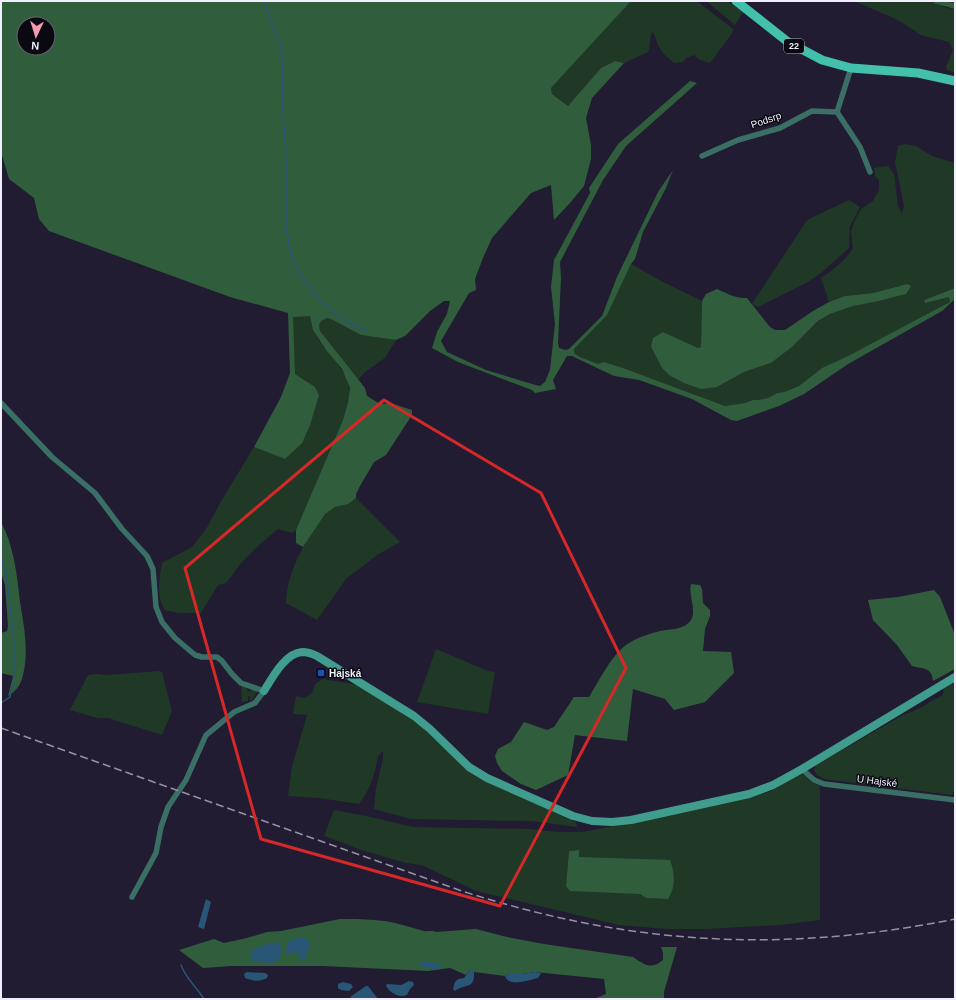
<svg xmlns="http://www.w3.org/2000/svg" width="956" height="1000" font-family="Helvetica,sans-serif">
<style>
.green{fill:#203927;fill-rule:evenodd}
.forest{fill:#305e3d;fill-rule:evenodd}
.water{fill:#295576}
.lines{fill:none;stroke-linecap:round;stroke-linejoin:round}
.stream{stroke:#295576;stroke-width:1.5}
.street{stroke:#396f65;stroke-width:5.5}
.secondary{stroke:#409d8d;stroke-width:8}
.primary{stroke:#42c0ac;stroke-width:9}
.rail{stroke:#9692a5;stroke-width:1.5;stroke-dasharray:8 4;stroke-linecap:butt}
.marked{fill:none;stroke:#d62828;stroke-width:3;stroke-linejoin:round}
.transit-dot{fill:#1a4fb4;stroke:#0a0811;stroke-width:1.5}
.labels{text-anchor:middle;dominant-baseline:central;stroke-width:3;stroke-linejoin:round;paint-order:stroke}
.shield{fill:#0a0811;stroke:#acaab7;stroke-width:1}
.shield-label{font-size:9px;font-weight:bold;fill:#f1effe}
.street-label{font-size:10px;fill:#f1effe;stroke:#0a0811}
.poi-label{font-size:10px;font-weight:bold;fill:#f1effe;stroke:#0a0811;text-anchor:start}
</style>
<rect width="100%" height="100%" fill="#211c32"/>
<path class="green" d="M631 1H697L733 29V32L710 63 700 60 694 55 686 58 683 62 674 63C668 58 661 52 658 45 656 40 656 36 652 32 649 38 651 46 648 52L624 63 615 61 601 68 568 106 552 94 551 88Z
M706 1H727L743 12 735 25Z
M854 1H942L935 2 946 8 955 9V73L947 70 946 67 953 50 949 42 921 35 898 20Z
M905 144 916 146 932 156 955 163V288L924 300 925 303 949 296 950 302 946 305 850 355 822 368 799 386 784 392 777 393 768 398 758 400H753L745 403 725 406 623 368 604 362 598 365 588 361 574 353V349L607 315 631 264 663 282 702 301 701 347 698 348 663 332 651 347 662 368 669 375 717 387 744 372 771 363 792 347 819 321 830 314 853 306 879 301 906 294 907 284 873 293 845 296 829 302 821 278C834 269 845 261 853 248L851 232 854 222 861 209 873 201 879 190V180L875 176 874 168 888 166 894 174 898 206 902 213 904 206 895 162 898 146Z
M849 200 860 207 850 227 849 248 822 272 808 282 758 307 752 304 807 220Z
M310 315C311 320 312 326 314 331 322 350 348 369 349 389 350 399 346 410 343 420L296 530 292 533 278 529 259 545 242 562 226 583 218 585 201 613H179L165 610C156 598 159 577 162 563L192 547 206 529 223 498 254 447 285 459 314 408 319 395 315 387 295 374 292 317Z
M327 318 331 319 361 335 396 340 385 358 365 372 358 380 320 331 319 325 321 321Z
M356 498 400 542 377 555 346 579 317 620 286 603C287 576 300 550 315 528 318 523 321 517 326 513 335 505 346 505 356 498Z
M436 649 488 671 495 672 488 714 417 702Z
M159 671 162 672 172 711 162 735 108 718H97L70 710 88 675 97 674 107 675Z
M323 679 358 685 368 691 424 728 474 775 488 783 529 799 555 813 576 822 577 827 531 821 411 819 374 809 376 788 383 758V751L378 756C375 774 370 790 359 804L319 798 288 796 292 767 307 715 293 714 296 696 304 698 308 696 312 693 315 684Z
M953 682H955V784L954 792 952 795 824 779 817 775 814 770 816 765 905 714C919 711 930 701 943 695L944 686Z
M241 685 247 687V690L249 692 252 689 258 690 253 699 250 701V696H248V701L242 702Z
M803 774 811 782 820 786V920L780 925 706 929H667L619 925 476 891 422 865 406 863 358 849 344 843 324 836 334 810 366 816 413 827 530 829 557 832H581L599 829 769 792 797 775ZM579 850V857L668 899 646 898 640 894 566 886 569 851Z"/>
<path class="forest" d="M1 1H631L551 88 552 94 568 106 601 68 615 61 624 63 592 98 586 118 591 145V159L584 186 570 203 554 220 551 185 531 193 492 238 483 258 475 279 476 290 469 293 441 341 447 352 486 370 532 384 540 386 545 382 550 370 555 324 551 287 554 260 590 193 589 188 618 144 690 81 697 83 626 146 603 180 560 262 561 278 558 343 559 348 565 350 569 349 602 316 617 277 658 192 673 170 666 188 643 232 635 259 631 264 607 315 574 349V353L580 357 598 364 604 362 623 368 725 406 745 403 753 400H758L768 398 777 393 784 392 799 386 822 368 850 355 950 302 949 297 925 303 924 300 955 288V299L942 311 848 364 804 394 779 406 737 421 731 420 692 399 639 380 614 376 572 356H567L553 380 556 389 535 393 532 390 458 362 432 348 437 332 447 314 450 301H444L430 311 405 336 396 340 361 335 331 319 327 318 321 321 319 325 320 331 365 388 367 396 380 404 390 403 412 410V415L386 455 374 462 360 486 356 494V498L348 504 335 507 325 514 303 547 296 543V530L343 420 348 402 350 388 342 369 326 350 313 330 310 316 293 317 295 374 315 387 319 395 310 425 302 443 285 459 254 447 281 397 290 373 288 313 230 297 49 231 39 219 34 198 9 179 1 152ZM24 24H48V48H24Z
M942 1 955 3V9L933 3 935 2Z
M907 284 911 286 906 294 879 301 853 306 830 314 818 321 792 347 771 363 744 372 717 387 701 389 684 383 669 375 662 368 651 347 653 338 663 332 698 348 701 347 702 301 706 294 717 289C726 293 737 299 747 298L770 327 775 330H785L813 311 829 302 845 296 873 293Z
M1 522C14 546 17 575 20 602 24 626 29 651 23 675 21 685 16 691 8 696L13 676 1 673V633L7 631 8 626 5 585 1 572Z
M691 584 700 585 702 589 703 603 710 610V616L705 629 703 651 731 652 734 673 705 702 674 710 665 699 633 689 627 741 575 735 568 775 536 790 521 784 502 771 497 763 495 756 498 749 511 742 524 722 547 730 554 727 574 697H589C599 681 611 656 626 645 636 638 648 634 660 631 671 629 684 630 691 620 697 610 688 595 691 584Z
M934 590 940 597 955 635V669L933 681C932 667 923 669 912 666L897 645 873 620 868 600 898 597Z
M579 850V857L670 860C675 874 676 886 668 899L646 898 640 894 570 891 566 886 569 851Z
M340 919C360 919 380 919 399 924 408 926 415 929 424 931 428 932 431 930 436 932L476 929 507 937 544 944 633 957C645 965 651 970 663 960V953L661 947H677L664 992V998L666 999H594L606 994 604 979 535 972 522 974H509L505 976 474 972 473 970H470L466 975 450 968 428 971 323 966H232L203 968 179 950 214 939 224 943 247 938 267 932 281 931Z"/>
<path class="water" d="M206 899 211 902 204 929 198 927Z
M304 937 310 943 305 960 302 961 298 953 295 952 289 954 286 951 287 943 294 939Z
M279 942 282 952 277 962 267 963 252 961 250 952C256 947 271 943 279 942Z
M425 962 438 963 441 965 440 968 434 969 420 966 419 963Z
M470 970H473L474 972C475 990 466 983 455 991L453 989C455 981 455 979 464 978Z
M247 972 265 973 268 975 267 978C259 982 253 981 245 978L244 974Z
M535 972 541 973 538 978C528 980 509 988 505 976L509 974H522Z
M409 981 413 982 414 985 410 989 407 995C399 998 390 993 386 986L387 984 401 985Z
M343 982 351 984 353 987 349 991 341 990 338 988V984Z
M366 986H368L378 999H354L350 997Z"/>
<g class="lines">
<path class="stream" d="M265 1 268 14 280 44 283 61 282 102 286 151V227L291 255 298 271 320 301 347 322 366 330
M1 559 6 570 14 641V676L10 697 1 703
M181 965C186 979 196 986 204 999"/>
<path class="street" d="M837 112 860 147 870 172
M702 156 738 140 780 128 812 111 837 112 851 68
M1 403 52 457 95 493 122 529 147 556 153 569 156 607 162 622 175 638 195 655 202 657H217L222 661 232 674 241 683 264 691 255 703 234 712 206 735 186 780 168 807 161 827 156 853 132 897
M802 769 814 780 824 784 955 800"/>
<path class="secondary" d="M264 691C272 678 285 653 302 652 307 652 313 654 317 656L414 716 430 729 469 767 487 778 573 816 592 821 612 822 631 820 749 794 773 785 802 769 955 677"/>
<path class="primary" d="M736 1 788 42 822 60 851 68 918 73 955 81"/>
<path class="rail" d="M1 728 459 890C627 945 782 954 955 919"/>
</g>
<path class="marked" d="M384 400 541 493 626 668 500 906 261 839 185 568Z"/>
<rect class="transit-dot" x="317" y="669" width="8" height="8" rx="2"/>
<g class="labels">
<rect class="shield" x="784" y="39" width="20" height="14" rx="3"/>
<g class="shield-label">
<text x="794" y="46">22</text>
</g>
<g class="street-label">
<text transform="translate(766 120) rotate(-19)">Podsrp</text>
<text transform="translate(877 781) rotate(7)">U Hajské</text>
</g>
<g class="poi-label">
<text x="329" y="673">Hajská</text>
</g>
</g>
<rect width="956" height="1000" fill="none" stroke="#f1effe" stroke-width="4"/>
<g transform="translate(36 36) rotate(184)"><circle r="19" fill="#0a0811" stroke="#666470"/>
<path d="M0-3L7 15L0 10L-7 15Z" fill="#f29ab0"/>
<text y="-6" font-size="11" font-weight="bold" text-anchor="middle" fill="#f1effe">N</text>
</g>
</svg>
